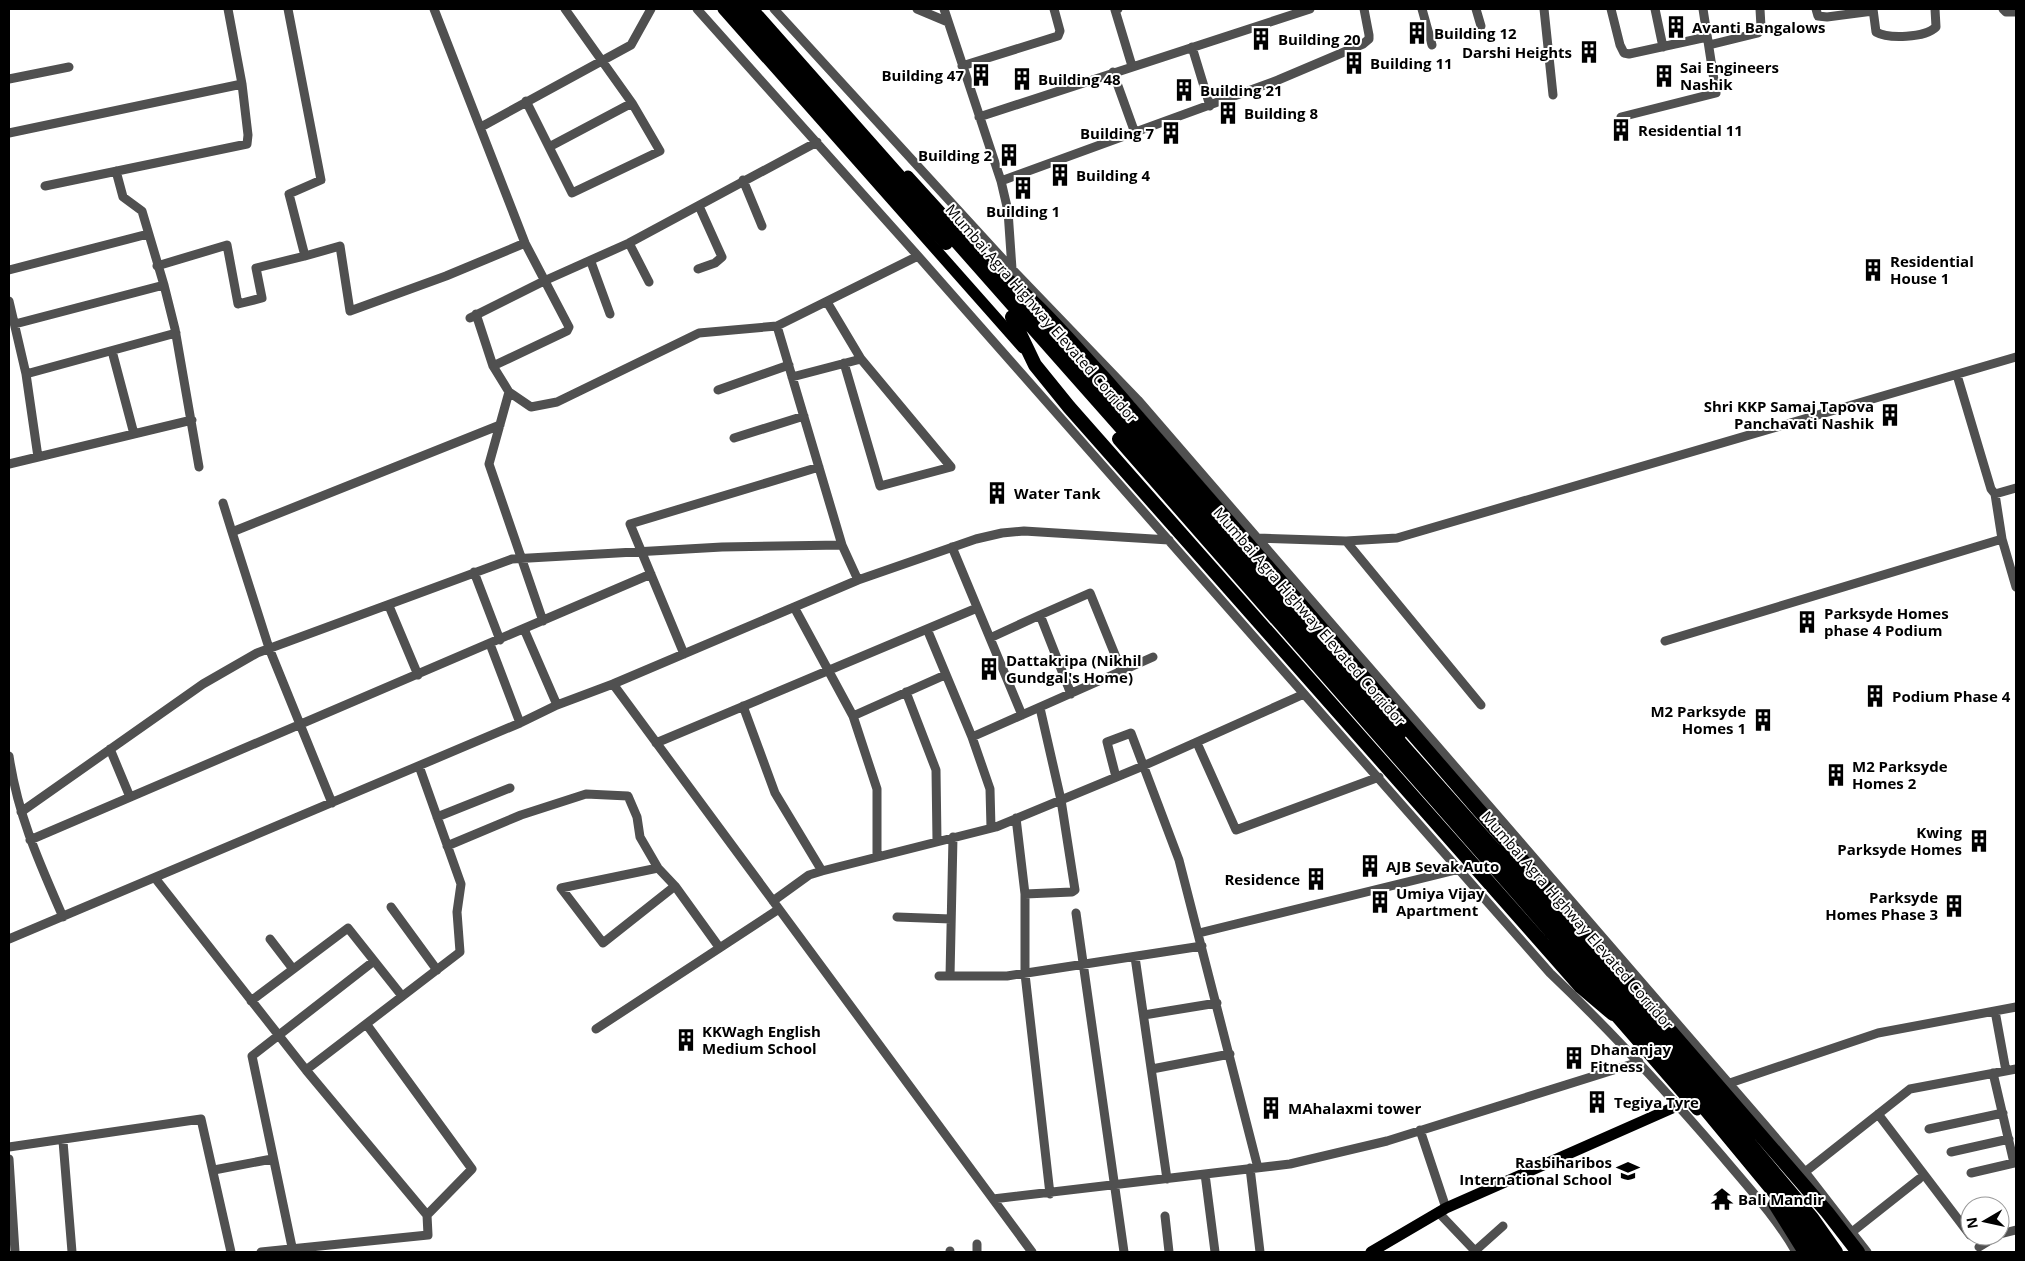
<svg xmlns="http://www.w3.org/2000/svg" width="2025" height="1261" font-family="'Open Sans',sans-serif">
<style>
.lines{fill:none;stroke-linecap:round;stroke-linejoin:round}
.minor{stroke:#505050;stroke-width:9}
.major{stroke:#000;stroke-width:11}
.highway{stroke:#000;stroke-width:14}
.labels{text-anchor:middle;dominant-baseline:central;stroke-width:4;stroke-linejoin:round;paint-order:stroke}
.poi-label{font-size:15px;font-weight:bold;fill:#000;stroke:#fff;text-anchor:start}
.street-label{font-size:15px;fill:#000;stroke:#fff}
</style>
<rect width="100%" height="100%" fill="#fff"/>
<g class="lines">
<path class="minor" d="M434 9 525 243 569 327 567 331 493 366
M697 9 918 256 1550 973C1611 1031 1667 1092 1722 1156 1748 1187 1776 1217 1796 1252
M774 9 1012 269 1138 400 1764 1124 1805 1172 1867 1252
M917 9 948 22
M944 9 1001 181 1008 211 1012 269
M1118 9 1115 10 1132 66
M1422 9 1432 45
M1476 9 1481 26
M1544 9 1553 95
M1611 9 1620 45 1624 53 1629 54 1707 37
M1655 9 1663 47
M1816 9 1818 16 1827 17 1873 11
M1873 9 1876 32C1888 39 1925 38 1936 27L1935 9
M2003 9 2006 12H2016
M1709 45 1758 33 1761 27 1760 9
M1192 47 1210 106
M962 66 1058 36 1060 31 1054 9
M1113 72 1135 133
M9 79 69 67
M526 101 572 193 660 151 632 103 565 9
M979 117 1310 9
M1621 117 1716 93 1703 9
M481 127 631 45 651 9
M9 133 242 84
M549 147 632 103
M116 171 123 197 142 211 164 285 175 329 199 467
M743 180 762 226
M1001 181 1278 80 1363 44 1369 39V35L1364 9
M45 186 247 144 248 135 242 84 228 9
M629 243 649 282
M305 256 340 246 350 311 446 276 525 243
M591 262 610 314
M157 266 227 245 238 304 262 298 256 268 305 256 289 194 321 180 288 9
M698 269 715 263 722 257 699 206
M9 270 148 234
M9 301 26 374
M827 302 861 359
M476 314 493 366 509 392 531 407 557 402 699 333 777 326
M470 318 544 281 629 243 817 142
M15 324 164 285
M112 351 134 434
M1957 375 1991 489 1995 494 2002 539 2016 587
M792 377 861 359 951 467 880 486 844 363
M718 390 789 365
M509 392 489 464 543 621
M734 438 804 416
M38 457 26 374 176 333
M9 464 192 420
M1995 494 2016 488
M223 503 232 532
M1257 538 1346 541 1397 538 2016 357
M1346 541 1481 705
M952 547 1022 715
M474 572 500 640
M858 580 842 545 777 326 918 256
M389 606 418 675
M794 607 853 716 877 789V856
M1040 615 1090 593 1122 672
M524 629 557 705
M927 629 972 737 990 789 991 828
M990 638 1040 615 1071 694
M1665 641 2002 539
M490 644 520 723
M684 654 630 524 819 467
M613 684 1032 1252
M906 692 936 770 937 841
M743 706 775 793 822 871
M853 716 945 675
M972 737 1153 657
M656 743 977 608
M1197 743 1236 830 1379 777
M110 749 130 797
M9 756C18 816 39 862 63 917
M1116 777 1107 742 1131 733 1179 860 1258 1168
M332 803 269 648 232 532 500 425
M21 812 203 684 257 653 512 559 722 547 842 545
M437 817 510 788
M1016 818 1025 894V974L1050 1194
M30 840 651 574
M447 846 521 815 586 794 628 796 637 817 640 837 658 868 675 886 719 947
M658 868 561 888 603 943 675 886
M155 878 306 1070 427 1215 428 1235 261 1252
M1025 894 1072 892 1075 890 1061 800 1040 708
M773 901 809 875 822 871 996 827 1143 766 1304 694
M391 907 437 970
M1076 913 1124 1252
M897 917 951 919
M1199 933 1460 869
M9 939 520 723 557 705 613 684 858 580 976 539 1002 533 1024 531 1169 540
M270 939 293 969
M1135 957 1167 1179
M939 976H1007L1202 946
M950 976 953 837
M251 1001 348 928 402 996
M1995 1011 2006 1071
M1144 1015 1217 1003
M367 1025 472 1169 427 1215
M596 1029 779 909
M1152 1069 1230 1054
M306 1070 460 952 457 912 461 884 419 766
M1993 1073 2014 1163 2016 1162
M1724 1085 1878 1033 2016 1007
M1878 1114 1970 1235
M1929 1129 2003 1113
M1420 1130 1446 1208
M63 1141 72 1252
M9 1147 201 1119 231 1252
M1951 1152 2009 1139
M9 1159 15 1252
M1250 1168 1260 1252
M214 1170 272 1159
M1805 1172 1910 1089 2016 1069
M1971 1173 2014 1163
M1205 1174 1215 1252
M993 1199 1290 1164 1387 1141 1639 1062
M1438 1212 1476 1252
M1165 1216 1169 1252
M1852 1232 1919 1179
M2000 1234 2016 1230
M977 1244V1252
M292 1247 252 1056 374 961
M1979 1247 1997 1236
M950 1251V1252
M1475 1251 1503 1226"/>
<path class="major" d="M723 9 1023 348
M908 176 990 266
M1007 286 1093 381 1401 734
M1611 1011 1697 1110
M1371 1252 1446 1208 1695 1098"/>
<path class="highway" d="M736 9 946 243
M751 9 1647 1022 1812 1218 1836 1252
M978 262C1021 280 1072 344 1105 379L1719 1087 1827 1212 1858 1252
M1012 317 1035 365 1069 407 1581 987 1613 1014
M1119 439 1688 1088 1802 1226 1820 1252
M1775 1204 1805 1252"/>
</g>
<defs>
<symbol id="building-bare" viewBox="-9 -9 18 18"><path d="M-4-6H4V6H1V3H-1V6H-4ZM-2.5-4.3h1.7v1.8h-1.7ZM.8-4.3h1.7v1.8H.8ZM-2.5-1h1.7V.8h-1.7ZM.8-1h1.7V.8H.8Z" fill="#000" stroke="#fff" stroke-width="2.5" paint-order="stroke"/></symbol>
<symbol id="school-bare" viewBox="-9 -9 18 18"><path d="M0-5L7-2L0 1L-7-2ZM-4 1L0 2.5L4 1V4Q0 6-4 4Z" fill="#000" stroke="#fff" stroke-width="2.5" paint-order="stroke"/></symbol>
<symbol id="temple-bare" viewBox="-9 -9 18 18"><path d="M0-6L5-2H3V0L6.5 2.5H4V6H1.5V3h-3V6H-4V2.5H-6.5L-3 0V-2H-5Z" fill="#000" stroke="#fff" stroke-width="2.5" paint-order="stroke"/></symbol>
</defs>
<g fill-rule="evenodd">
<use href="#building-bare" x="1660" y="11" width="32" height="32"/>
<use href="#building-bare" x="1401" y="17" width="32" height="32"/>
<use href="#building-bare" x="1245" y="23" width="32" height="32"/>
<use href="#building-bare" x="1573" y="36" width="32" height="32"/>
<use href="#building-bare" x="1338" y="47" width="32" height="32"/>
<use href="#building-bare" x="965" y="59" width="32" height="32"/>
<use href="#building-bare" x="1648" y="60" width="32" height="32"/>
<use href="#building-bare" x="1006" y="63" width="32" height="32"/>
<use href="#building-bare" x="1168" y="74" width="32" height="32"/>
<use href="#building-bare" x="1212" y="97" width="32" height="32"/>
<use href="#building-bare" x="1605" y="114" width="32" height="32"/>
<use href="#building-bare" x="1155" y="117" width="32" height="32"/>
<use href="#building-bare" x="993" y="139" width="32" height="32"/>
<use href="#building-bare" x="1044" y="159" width="32" height="32"/>
<use href="#building-bare" x="1007" y="172" width="32" height="32"/>
<use href="#building-bare" x="1857" y="254" width="32" height="32"/>
<use href="#building-bare" x="1874" y="399" width="32" height="32"/>
<use href="#building-bare" x="981" y="477" width="32" height="32"/>
<use href="#building-bare" x="1791" y="606" width="32" height="32"/>
<use href="#building-bare" x="973" y="653" width="32" height="32"/>
<use href="#building-bare" x="1859" y="680" width="32" height="32"/>
<use href="#building-bare" x="1747" y="704" width="32" height="32"/>
<use href="#building-bare" x="1820" y="759" width="32" height="32"/>
<use href="#building-bare" x="1963" y="825" width="32" height="32"/>
<use href="#building-bare" x="1354" y="850" width="32" height="32"/>
<use href="#building-bare" x="1300" y="863" width="32" height="32"/>
<use href="#building-bare" x="1364" y="886" width="32" height="32"/>
<use href="#building-bare" x="1938" y="890" width="32" height="32"/>
<use href="#building-bare" x="670" y="1024" width="32" height="32"/>
<use href="#building-bare" x="1558" y="1042" width="32" height="32"/>
<use href="#building-bare" x="1581" y="1086" width="32" height="32"/>
<use href="#building-bare" x="1255" y="1092" width="32" height="32"/>
<use href="#school-bare" x="1612" y="1155" width="32" height="32"/>
<use href="#temple-bare" x="1706" y="1183" width="32" height="32"/>
</g>
<g class="labels">
<g class="poi-label">
<text x="1692" y="27">Avanti Bangalows</text>
<text x="1434" y="33">Building 12</text>
<text x="1278" y="39">Building 20</text>
<text x="1572" y="52" text-anchor="end">Darshi Heights</text>
<text x="1370" y="63">Building 11</text>
<text x="1680" y="67">Sai Engineers<tspan x="1680" dy="17">Nashik</tspan></text>
<text x="964" y="75" text-anchor="end">Building 47</text>
<text x="1038" y="79">Building 48</text>
<text x="1200" y="90">Building 21</text>
<text x="1244" y="113">Building 8</text>
<text x="1638" y="130">Residential 11</text>
<text x="1154" y="133" text-anchor="end">Building 7</text>
<text x="992" y="155" text-anchor="end">Building 2</text>
<text x="1076" y="175">Building 4</text>
<text x="1023" y="211" text-anchor="middle">Building 1</text>
<text x="1890" y="261">Residential<tspan x="1890" dy="17">House 1</tspan></text>
<text x="1874" y="406" text-anchor="end">Shri KKP Samaj Tapova<tspan x="1874" dy="17">Panchavati Nashik</tspan></text>
<text x="1014" y="493">Water Tank</text>
<text x="1824" y="613">Parksyde Homes<tspan x="1824" dy="17">phase 4 Podium</tspan></text>
<text x="1006" y="660">Dattakripa (Nikhil<tspan x="1006" dy="17">Gundgal's Home)</tspan></text>
<text x="1892" y="696">Podium Phase 4</text>
<text x="1746" y="711" text-anchor="end">M2 Parksyde<tspan x="1746" dy="17">Homes 1</tspan></text>
<text x="1852" y="766">M2 Parksyde<tspan x="1852" dy="17">Homes 2</tspan></text>
<text x="1962" y="832" text-anchor="end">Kwing<tspan x="1962" dy="17">Parksyde Homes</tspan></text>
<text x="1386" y="866">AJB Sevak Auto</text>
<text x="1300" y="879" text-anchor="end">Residence</text>
<text x="1396" y="893">Umiya Vijay<tspan x="1396" dy="17">Apartment</tspan></text>
<text x="1938" y="897" text-anchor="end">Parksyde<tspan x="1938" dy="17">Homes Phase 3</tspan></text>
<text x="702" y="1031">KKWagh English<tspan x="702" dy="17">Medium School</tspan></text>
<text x="1590" y="1049">Dhananjay<tspan x="1590" dy="17">Fitness</tspan></text>
<text x="1614" y="1102">Tegiya Tyre</text>
<text x="1288" y="1108">MAhalaxmi tower</text>
<text x="1612" y="1162" text-anchor="end">Rasbiharibos<tspan x="1612" dy="17">International School</tspan></text>
<text x="1738" y="1199">Bali Mandir</text>
</g>
<g class="street-label">
<text transform="translate(1042 313) rotate(49)">Mumbai Agra Highway Elevated Corridor</text>
<text transform="translate(1310 616) rotate(49)">Mumbai Agra Highway Elevated Corridor</text>
<text transform="translate(1578 920) rotate(49)">Mumbai Agra Highway Elevated Corridor</text>
</g>
</g>
<rect width="2025" height="1261" fill="none" stroke="#000000" stroke-width="20"/>
<g transform="translate(1985 1221) rotate(261)"><circle r="24" fill="#ffffff" stroke="#999999"/>
<path d="M0-4L9 19L0 12L-9 19Z" fill="#000000"/>
<text y="-8" font-size="14" font-weight="bold" text-anchor="middle" fill="#000000">N</text>
</g>
</svg>
